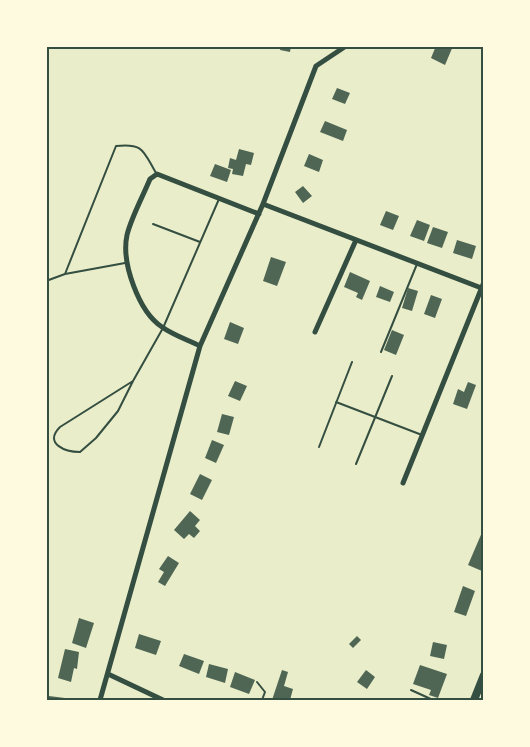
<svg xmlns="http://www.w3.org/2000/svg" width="530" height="747" font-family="Overpass,sans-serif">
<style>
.building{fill:#4f6655}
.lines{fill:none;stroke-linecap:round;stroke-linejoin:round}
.service{stroke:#344e41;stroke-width:2}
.minor{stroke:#344e41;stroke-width:5}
.secondary{stroke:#344e41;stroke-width:8}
.neatline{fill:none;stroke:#344e41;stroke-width:2}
</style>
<rect width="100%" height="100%" fill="#e9edc9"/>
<path class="building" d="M281 46H291L290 52 280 50Z
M436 46H453L445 65 431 58Z
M337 88 350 93 345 104 332 99Z
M325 121 347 130 343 141 320 132Z
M239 149 254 153 251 165 246 164 243 176 232 174 233 169 228 168 230 158 236 160Z
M309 154 323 160 319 172 304 166Z
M215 164 231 170 227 182 210 176Z
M303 186 312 196 303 203 295 192Z
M386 211 399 216 393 230 380 225Z
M417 220 430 225 424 241 410 236Z
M433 227 448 232 442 248 427 243Z
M457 240 476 246 472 259 453 253Z
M271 257 286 262 277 286 263 281Z
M350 272 370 281 362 300 356 297 358 293 344 287Z
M380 286 394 292 390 302 376 297Z
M408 288 418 291 412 311 402 308Z
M431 295 442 299 435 318 424 314Z
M230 322 244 328 238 344 224 339Z
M392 330 404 335 396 355 384 350Z
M235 381 247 386 240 401 228 396Z
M468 382 476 385 467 409 453 404 458 389 464 392Z
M222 414 234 417 229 435 217 432Z
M212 440 224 445 216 463 205 458Z
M200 474 212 480 202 500 190 494Z
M190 511 200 520 195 526 200 531 194 538 189 534 184 539 174 530Z
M483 530 484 566 482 571 468 565Z
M168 556 179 563 165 586 158 582 164 572 159 569Z
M463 586 475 591 466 616 454 612Z
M79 618 94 623 86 648 72 643Z
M139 634 161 641 156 655 135 648Z
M357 636 361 640 353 648 349 644Z
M433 642 447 645 444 659 430 656Z
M65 649 79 652 77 669 74 668 71 682 58 678Z
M184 654 204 661 199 674 179 666Z
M209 664 228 669 225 683 206 677Z
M420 665 447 674 438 698 429 695 431 690 413 684Z
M282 670 288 672 284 686 293 689 290 700H272Z
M366 670 375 677 367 689 357 682Z
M235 672 255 680 249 694 230 687Z
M49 696 65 698V700H49Z"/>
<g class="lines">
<path class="service" d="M153 224 200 242
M65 274 116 146C144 143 143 151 156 173
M46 281 65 274 125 263
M381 352 417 264
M133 381 118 411 96 438 80 452C66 452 43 444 60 427L133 381 163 328 219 199
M336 402 422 435
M319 447 352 362
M356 464 392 376
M257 682 265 692 262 700
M411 690 433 700"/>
<path class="minor" d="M263 204 484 289
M315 332 356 240
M200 346C188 340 173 335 162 327 139 312 121 263 127 235 131 218 143 196 150 179L157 174 259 214
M403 483 484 282
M108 674 163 700
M100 700 200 346 263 204 316 66 346 46"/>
<path class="secondary" d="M474 700 484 675"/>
</g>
<rect width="530" height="747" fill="none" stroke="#fefae0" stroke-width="96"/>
<rect x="48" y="48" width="434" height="651" class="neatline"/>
</svg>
